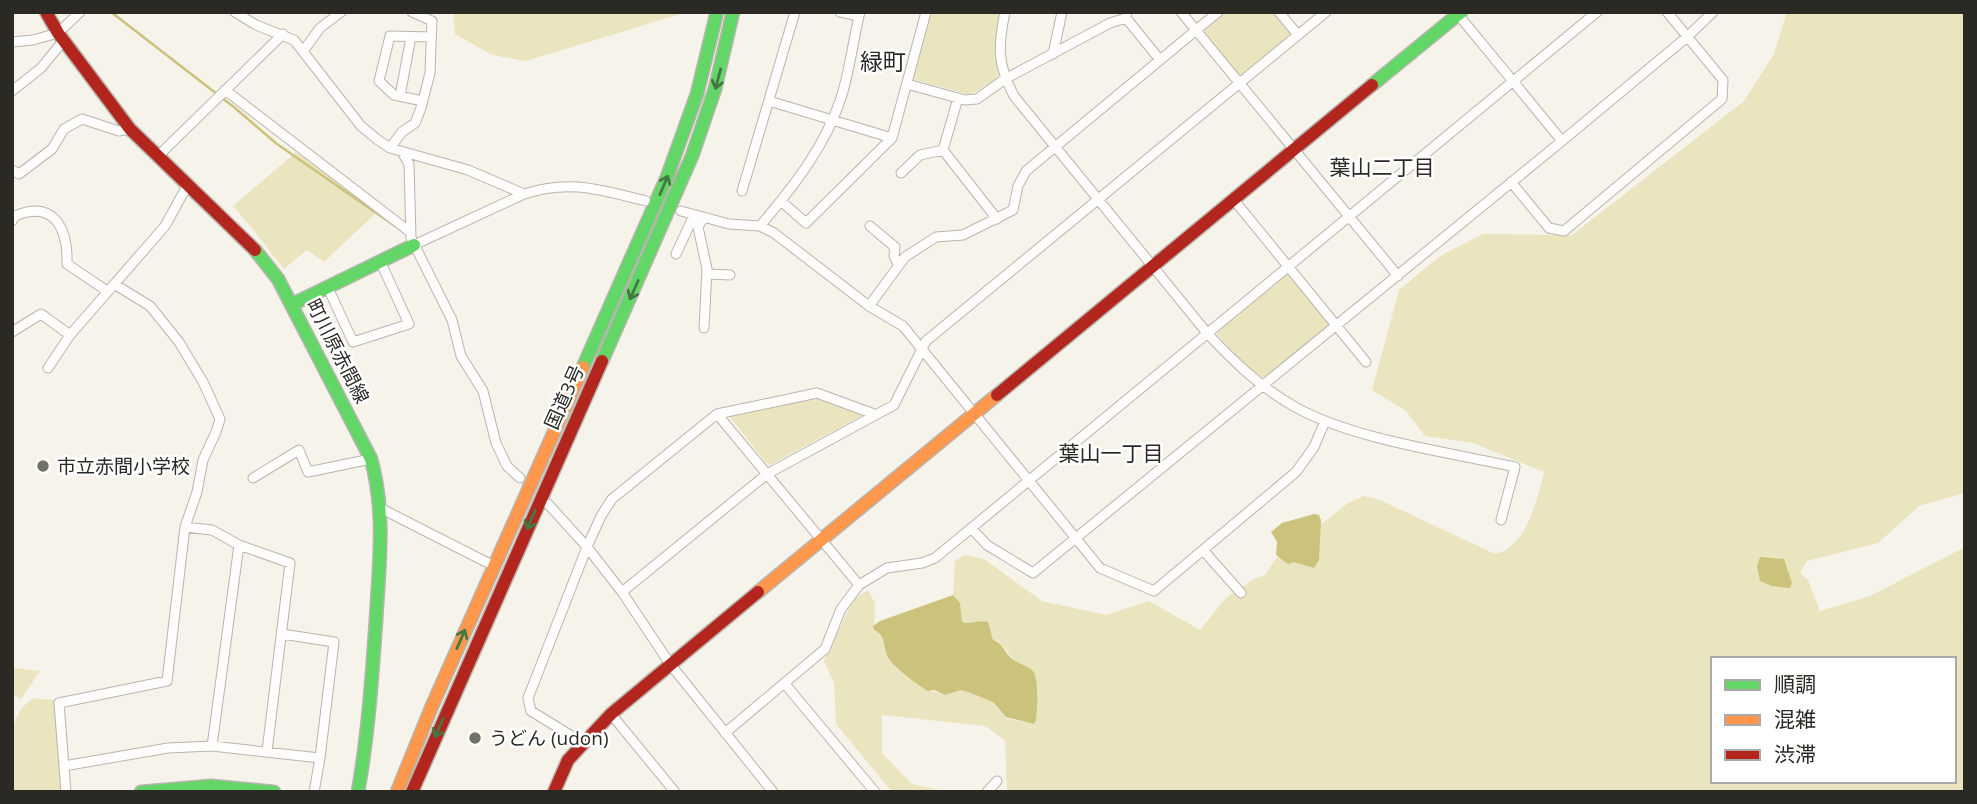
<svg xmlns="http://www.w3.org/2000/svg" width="1977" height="804" font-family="'Open Sans','Noto Sans JP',sans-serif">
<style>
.green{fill:#eae5bf;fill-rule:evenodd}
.water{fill:#cbc27b}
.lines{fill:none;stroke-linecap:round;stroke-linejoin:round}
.stream{stroke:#cbc27b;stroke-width:2.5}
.street-casing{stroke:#b7b5ae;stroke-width:11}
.fast-casing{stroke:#b7b5ae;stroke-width:15}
.slow-casing{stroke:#b7b5ae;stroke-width:15}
.jam-casing{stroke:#b7b5ae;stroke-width:15}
.street{stroke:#fefdfc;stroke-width:9}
.fast{stroke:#63d668;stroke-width:12}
.slow{stroke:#ff974d;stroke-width:12}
.jam{stroke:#b3261e;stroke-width:12}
.oneway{stroke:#447742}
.poi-dot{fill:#717069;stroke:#fff;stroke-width:2.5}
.labels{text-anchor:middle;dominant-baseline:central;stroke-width:5;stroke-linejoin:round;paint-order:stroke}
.street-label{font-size:19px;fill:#2a2923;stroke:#fff}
.poi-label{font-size:19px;fill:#2a2923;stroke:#fff;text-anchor:start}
.neighbourhood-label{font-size:21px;fill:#2a2923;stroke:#fff}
.quarter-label{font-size:23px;fill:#2a2923;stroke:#fff}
</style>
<rect width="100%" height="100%" fill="#f6f4ea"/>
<path class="green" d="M453 12H687L526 61 492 55 455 34Z
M931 12H1001L995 45 999 75 997 79 970 95 912 79Z
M1225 12H1275L1291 32 1290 37 1243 75 1238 74 1205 33V29Z
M1787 12H1965V493L1919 506 1878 543 1807 561 1800 573 1808 580 1820 611 1870 596 1965 547V625L1962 631 1965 635V792H1007L1005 740 985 726 882 715V753L912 784 948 792H892L836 724 834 683 824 661 853 600 868 590 875 603 874 630 881 634 886 641 889 660 924 689 945 695 961 690 968 692 993 702 1006 718 1034 724 1038 688 1030 668 1015 662 999 641 993 640 988 622C978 619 969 625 961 622L960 603 953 595 955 561 965 555 984 559 1042 601 1106 615 1149 601 1200 630 1226 598 1254 579 1265 575 1275 560 1348 503 1364 496 1380 500 1495 554C1527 547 1537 500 1544 472L1473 443 1425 436 1406 411 1372 390 1399 290 1440 256 1483 234 1572 235 1744 101 1774 54ZM1713 659H1954V781H1713Z
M296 152 378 211 324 262 307 250 284 269C267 248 252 227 233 206Z
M1287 273 1291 275 1329 321V326L1266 378C1247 373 1230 348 1217 334L1219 329Z
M819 398 860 413 861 416 770 465 766 463 730 417 731 414Z
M12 668 40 671 21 699 12 694Z
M34 698 54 700 62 792H12C12 760 3 716 34 698Z"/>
<path class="water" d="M1314 514 1319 515 1321 520 1319 560 1314 568 1294 562 1288 564 1276 555 1277 542 1271 532 1282 523Z
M1760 557 1784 559 1792 583 1790 588 1772 586 1760 581 1757 566Z
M953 595 960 603 962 622C969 625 979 619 988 622L993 640C1003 642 1004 653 1012 659 1018 664 1027 665 1032 670 1040 679 1037 708 1036 720L1034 724 1006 717 993 702 968 692 961 690 945 695 934 690 928 691C920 687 893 666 889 659 882 647 888 637 874 630L873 626 880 621Z"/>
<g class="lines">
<path class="stream" d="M111 12 235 108 277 144 395 226"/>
<defs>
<path id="street" d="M235 12 256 25 294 40 361 126 378 140 390 148 468 170 524 194
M840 12 859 16
M1005 12C998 46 997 64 1014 96L1207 333C1234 362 1262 389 1297 408 1356 440 1448 452 1515 467L1501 520
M1181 12 1398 276
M1279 12 1298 35
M1456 12 1562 141
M1126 18 1160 60
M12 42 33 40 58 33 80 12
M304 50 320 28 341 12
M1053 54 1062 12
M907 84 965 100 977 99 1005 79 1110 23 1126 18 1127 12
M225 90 410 232
M12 91 41 68 64 40
M400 96 411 37
M958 98 943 150 997 219
M423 101 394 95 379 81 390 36 431 37
M769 101 892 138
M390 148 402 132 415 123 421 108 430 73 432 21 412 12
M402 152 409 164 411 238 452 320 461 356 483 391 496 443 507 466 520 478
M157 157 283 34
M12 170 19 174 52 149 64 129 82 119 119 131 130 129
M901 173 920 155 943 150
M1511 182 1549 228 1564 231 1722 99 1723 80 1667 12
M742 191 795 12
M1234 200 1366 362
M781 201 806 223 892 138 926 12
M681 211 729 224 760 226 774 233 869 306 903 326 1100 568 1154 591 1296 472 1314 447 1325 421
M704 217 698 227 707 269 704 328
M12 221 15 216C55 199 68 230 67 264L107 291
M760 226C793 187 825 147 841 98 850 70 853 40 860 12
M870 226 895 247 894 256 898 264
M414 245 524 194C570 179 600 190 646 201
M676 254 694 215
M707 274 730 275
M328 288 353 342 409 324 381 263
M869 306 905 257 936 237 963 235 1013 210 1018 186 1026 171 1218 12
M12 332 41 314 70 335
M48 368 70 335 165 226 187 186
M717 414 859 585
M253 478 299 450 308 472 371 459
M548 504 587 547 622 592 670 664 773 792
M382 509 494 566
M185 527 212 530 239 545 290 563 267 751
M971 528 987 545 1033 573 1562 141 1687 37 1713 12
M1203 550 1241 593
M622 592 767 474 894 405 926 341 1326 12
M785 684 875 792
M611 714 675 792
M725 733 825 649 841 609 859 585 887 568 922 563 935 558 1597 12
M583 743 531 711 528 698 587 547 601 516 612 499 717 414 817 393 874 414
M212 746 239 545
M64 766 168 748 212 746 320 758 334 642 282 634
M66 792 59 703 167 681 185 527 197 492 203 460 216 432 220 419 203 382 179 342 150 306 114 284
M314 792 320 758
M987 792 997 781"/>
<path id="fast" d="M1372 85 1461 12
M255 250 278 279 371 459C386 513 379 565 376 620 372 678 368 735 358 792
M293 304 414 245
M602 361 692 156 715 89 733 12
M583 367 667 177 697 94 717 12
M141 792 211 786 274 792"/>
<path id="slow" d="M758 592 997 395
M397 792 432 706 583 367"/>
<path id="jam" d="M46 12 58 33 130 129 255 250
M997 395 1372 85
M412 792 602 361
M554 792 568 760 611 714 758 592"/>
</defs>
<use href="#street" class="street-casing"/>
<use href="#fast" class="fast-casing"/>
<use href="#slow" class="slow-casing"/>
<use href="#jam" class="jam-casing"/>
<use href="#street" class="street"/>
<use href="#fast" class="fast"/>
<use href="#slow" class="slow"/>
<use href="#jam" class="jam"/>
</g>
<defs><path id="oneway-shaft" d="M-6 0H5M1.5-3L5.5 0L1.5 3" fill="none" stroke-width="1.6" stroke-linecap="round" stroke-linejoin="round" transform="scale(1.75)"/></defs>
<g class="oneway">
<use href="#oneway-shaft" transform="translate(718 79) rotate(105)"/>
<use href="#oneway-shaft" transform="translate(664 185) rotate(-67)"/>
<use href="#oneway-shaft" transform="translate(634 290) rotate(114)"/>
<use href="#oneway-shaft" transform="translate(531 520) rotate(114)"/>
<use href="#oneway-shaft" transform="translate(461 639) rotate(-66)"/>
<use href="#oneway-shaft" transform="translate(439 728) rotate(113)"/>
</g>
<g class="poi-dot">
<circle cx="43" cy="466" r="7"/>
<circle cx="475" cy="738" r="7"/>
</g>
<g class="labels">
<g class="street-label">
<text transform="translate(338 351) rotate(63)">町川原赤間線</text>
<text transform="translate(564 397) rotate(-66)">国道3号</text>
</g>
<g class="poi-label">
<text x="57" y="466">市立赤間小学校</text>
<text x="489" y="738">うどん (udon)</text>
</g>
<g class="neighbourhood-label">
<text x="1382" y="167">葉山二丁目</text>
<text x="1111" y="453">葉山一丁目</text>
</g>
<g class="quarter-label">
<text x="883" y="61">緑町</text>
</g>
</g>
<rect width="1977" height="804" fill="none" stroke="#2a2923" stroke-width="28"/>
<rect x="1711" y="657" width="245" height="126" fill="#ffffff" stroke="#aaa9a7" stroke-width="2"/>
<rect x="1725" y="680" width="35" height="10" fill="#63d668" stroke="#aaa9a7" stroke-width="2"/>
<text x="1774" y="692" font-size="21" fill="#2a2923">順調</text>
<rect x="1725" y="715" width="35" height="10" fill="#ff974d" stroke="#aaa9a7" stroke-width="2"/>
<text x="1774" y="727" font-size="21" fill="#2a2923">混雑</text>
<rect x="1725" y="750" width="35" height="10" fill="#b3261e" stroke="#aaa9a7" stroke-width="2"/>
<text x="1774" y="762" font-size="21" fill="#2a2923">渋滞</text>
</svg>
